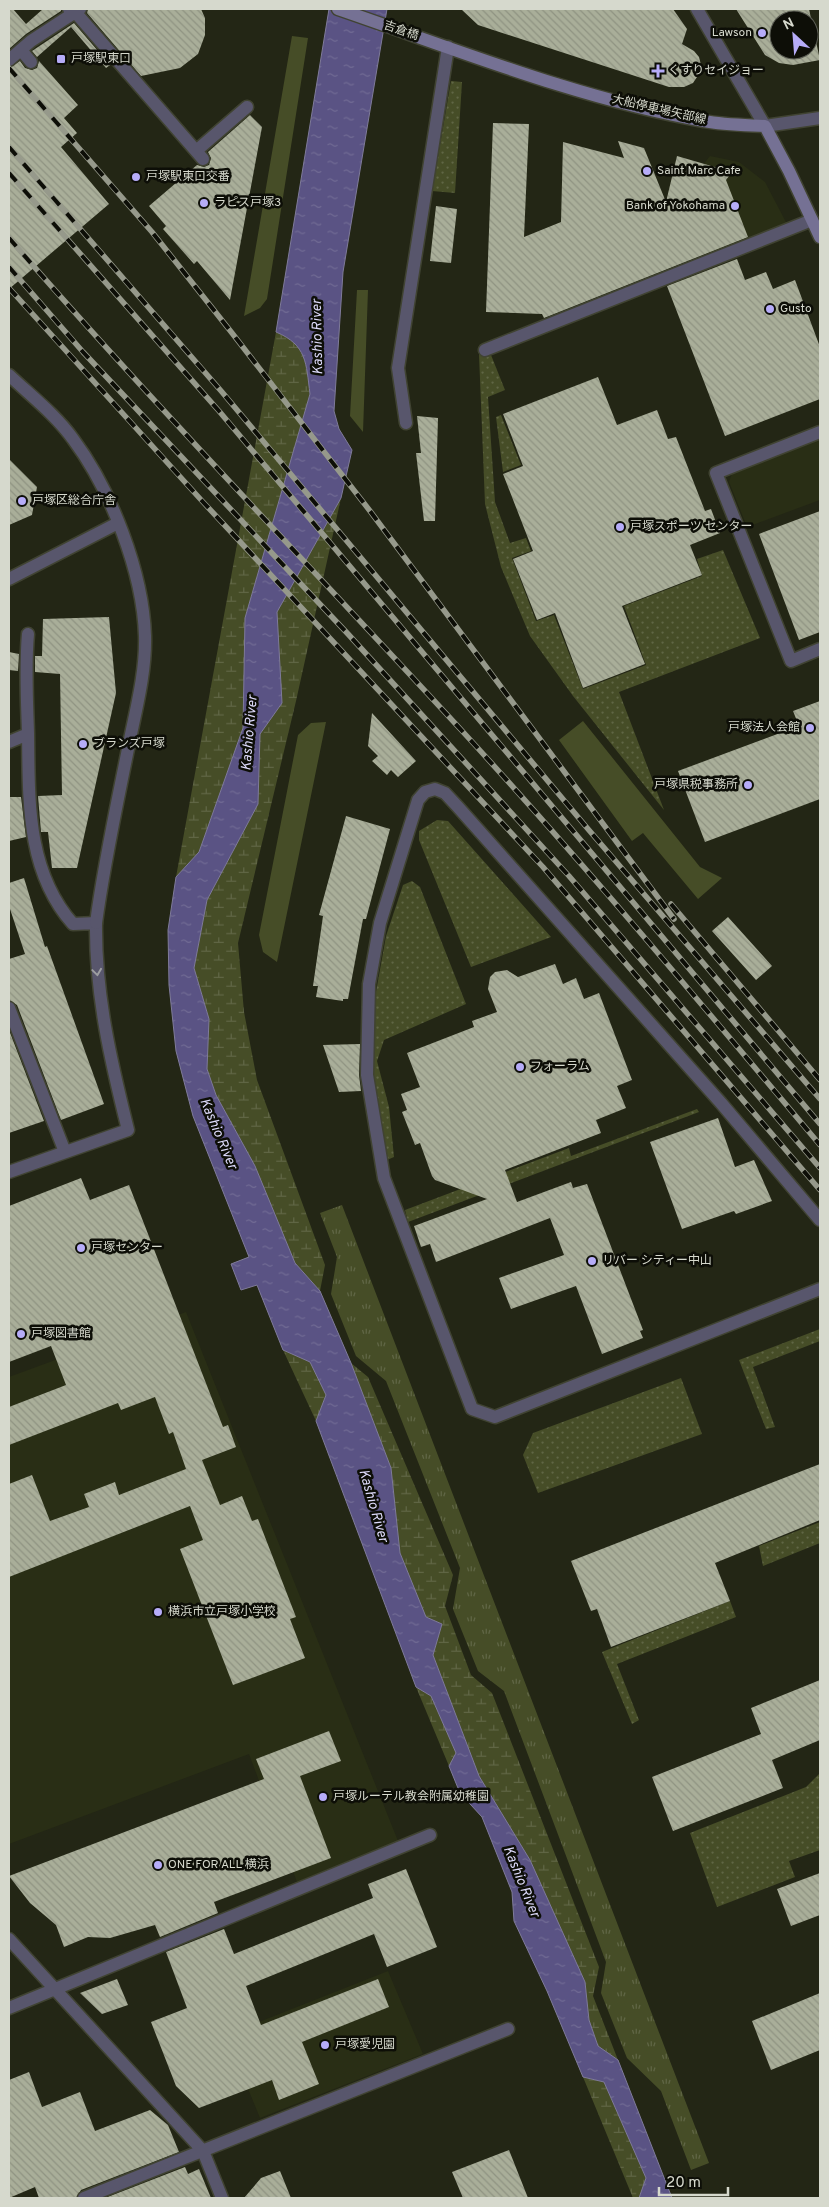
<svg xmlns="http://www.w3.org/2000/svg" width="829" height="2207" font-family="Overpass,'Noto Sans JP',sans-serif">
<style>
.built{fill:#292e15}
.grass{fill:#464d27}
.wetland{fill:url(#wetland-marsh)}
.park{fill:url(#park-tufts)}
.garden{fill:url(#garden-dots)}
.water{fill:url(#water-ripples);stroke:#7f7b9a}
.building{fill:url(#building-back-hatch);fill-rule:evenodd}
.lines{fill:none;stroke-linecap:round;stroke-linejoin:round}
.pedestrian-casing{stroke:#404332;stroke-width:15}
.minor-casing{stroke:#404332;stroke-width:15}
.tertiary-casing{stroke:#404332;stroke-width:15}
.secondary-casing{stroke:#404332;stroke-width:15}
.pedestrian{stroke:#58566c;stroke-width:12}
.minor{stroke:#58566c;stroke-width:12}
.tertiary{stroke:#58566c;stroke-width:12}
.secondary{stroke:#757194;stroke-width:12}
.rail-casing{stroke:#96998b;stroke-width:5.5}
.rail{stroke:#0d0e07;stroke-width:4;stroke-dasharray:11;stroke-linecap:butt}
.oneway{stroke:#9d9ea1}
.poi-dot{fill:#b6acf8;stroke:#0d0e07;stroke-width:2}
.labels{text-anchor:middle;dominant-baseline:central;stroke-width:5;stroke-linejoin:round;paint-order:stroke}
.street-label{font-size:12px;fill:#d6d9cd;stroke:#0d0e07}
.poi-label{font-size:12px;fill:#d6d9cd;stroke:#0d0e07;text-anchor:start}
.water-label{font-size:14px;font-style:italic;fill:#dddafa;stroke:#0d0e07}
</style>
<defs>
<pattern id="wetland-marsh" width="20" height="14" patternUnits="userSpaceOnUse" patternTransform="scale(1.25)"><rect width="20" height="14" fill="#464d27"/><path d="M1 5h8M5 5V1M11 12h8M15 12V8" fill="none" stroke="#606645"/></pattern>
<pattern id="park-tufts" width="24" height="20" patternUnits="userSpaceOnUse" patternTransform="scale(1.25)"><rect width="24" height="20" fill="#464d27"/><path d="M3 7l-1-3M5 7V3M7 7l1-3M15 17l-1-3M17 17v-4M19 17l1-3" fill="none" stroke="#606645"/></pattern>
<pattern id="garden-dots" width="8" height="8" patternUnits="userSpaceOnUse" patternTransform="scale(1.25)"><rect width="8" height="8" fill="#464d27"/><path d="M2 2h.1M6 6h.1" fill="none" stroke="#606645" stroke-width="1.8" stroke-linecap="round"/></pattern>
<pattern id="water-ripples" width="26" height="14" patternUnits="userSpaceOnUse" patternTransform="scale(1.25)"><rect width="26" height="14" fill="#5a5384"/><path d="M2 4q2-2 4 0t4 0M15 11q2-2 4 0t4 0" fill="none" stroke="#716b94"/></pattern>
<pattern id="building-back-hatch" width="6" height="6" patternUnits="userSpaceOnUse" patternTransform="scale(1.25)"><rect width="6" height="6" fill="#a9ae99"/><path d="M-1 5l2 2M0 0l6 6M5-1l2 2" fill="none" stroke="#8f9382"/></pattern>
</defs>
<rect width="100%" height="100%" fill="#232615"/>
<path class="built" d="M710 156 739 162 765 182 788 226 711 255 686 186Z
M820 439V500L747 527 729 482 732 473Z
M186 1312 398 1841 297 1882 249 1754 9 1844V1377Z
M388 1971 423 2054 260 2118 226 2035Z"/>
<path class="grass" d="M292 36 308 38 267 299 260 308 244 316Z
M357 290H368L363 432 350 416Z
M583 721 700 867 722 878 698 899 643 833 632 841 559 740Z
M326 722 277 962 263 952 259 935 298 735 311 723Z"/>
<path class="wetland" d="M276 332C307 345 306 363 310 394L245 618 243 728 199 852 176 877Z
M341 498 296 701 238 943 244 1012 257 1080 325 1265 320 1291 295 1263 255 1166 216 1095 207 1069 209 1019 194 968 207 900 258 804 260 734 282 703 277 612Z
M283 1350 310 1362 326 1395 316 1421Z
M351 1363 368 1377 453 1575 445 1606 471 1675 492 1693 599 1967 593 1996 618 2060 598 2046 589 2020 585 1982 530 1860 479 1776 433 1655 442 1624 426 1617 400 1553 391 1468Z
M416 1687 431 1696 456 1753 449 1766Z
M583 2077 604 2082 646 2178 639 2198H633Z"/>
<path class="park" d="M342 1205 709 2163 691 2170 661 2091 627 2058 601 1993 606 1962 504 1691 478 1671 453 1609 460 1568 386 1381 356 1356 331 1294 337 1257 320 1213Z"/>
<path class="garden" d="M451 81 462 82 455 193 432 191Z
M489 350 505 390 488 397 495 502 510 543 526 538 531 551 512 558 536 621 554 615 583 689 646 665 624 606 702 576 697 559 723 550 760 638 619 692 664 810 573 696 530 636 501 567 485 504 479 354Z
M501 415 521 465 503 472 496 417Z
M437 820 448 821 551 937 471 967 419 840V831Z
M412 881 420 887 466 1004 384 1040 377 1061 389 1107 394 1157 387 1160 372 1076 374 1003 386 936 403 885Z
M697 1109 699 1112 408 1222 405 1210 569 1148 571 1156Z
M820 1329V1341L753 1367 775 1427 766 1429 739 1360Z
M681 1378 702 1434 538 1493 523 1455 533 1433Z
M820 1522V1543L763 1566 759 1546Z
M730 1601 736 1617 617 1664 639 1720 632 1724 602 1652Z
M820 1773V1850L789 1861 795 1877 717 1907 690 1833 806 1787Z"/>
<path class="water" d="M329 9H387L343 272 334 411 339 429 352 450 341 498 277 612 282 703 260 734 258 804 207 900 194 968 209 1019 207 1069 216 1095 255 1166 295 1263 320 1291 351 1363 391 1468 400 1553 426 1617 442 1624 433 1655 479 1776 530 1860 585 1982 589 2020 598 2046 618 2060 672 2198H639L646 2178 604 2082 583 2077 547 1991 514 1921 512 1892 482 1817 460 1793 449 1766 456 1753 431 1696 416 1687 316 1421 326 1395 310 1362 283 1350 257 1285 241 1290 231 1264 249 1257 193 1116 176 1051 169 985 168 930 176 877 199 852 243 728 245 618 310 394C306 363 307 345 276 332Z"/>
<path class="building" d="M9 9H13L26 24 43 9H61V11L26 34 9 49Z
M88 9H201L205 18V35L198 54 180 68 141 76 87 13Z
M461 9H673L687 29 682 44 694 51 699 57 701 65 699 74 693 83 684 87H669L478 25Z
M736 9H809L820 60 793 65 779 63 765 55ZM779 20H809V50H779Z
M74 23 110 65 106 68 71 27 37 57 32 51Z
M20 61 25 68 32 70 37 68 39 61 78 105 64 118 77 133 61 147 109 204 9 289V68Z
M250 115 262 127 230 300 197 261 194 264 163 229 166 226 149 206 197 165 204 167 209 165 211 158 208 152Z
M493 123 529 124 524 237 561 222 563 142 624 158 618 141 644 148 666 202 677 156 732 172 726 180 748 237 544 318 542 314 486 312Z
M436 206 457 209 451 263 430 261Z
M737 259 745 280 766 272 773 289 795 280 820 347V399L725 436 667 286Z
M598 377 617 425 657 410 668 439 676 437 705 511 711 509 720 533 690 545 702 575 622 606 645 664 583 688 555 613 537 620 513 559 533 551 503 474 523 466 503 414Z
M417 416 438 418 435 521H424L416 453H421Z
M9 459 37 487 32 515 9 525Z
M820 511V632L799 640 759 534Z
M109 617 116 693 77 868H52L48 832H41L38 796 62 795 60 674 35 672V656H42L43 619Z
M9 652 19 654 18 671 9 670Z
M820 701V799L705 842 678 771 799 726 793 711Z
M372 713 416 761 398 777 391 770 387 775 372 761 378 756 368 746Z
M9 797H21L26 837 9 841Z
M346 816 390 829 366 919H363L348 999H343V1001L316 997 318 986H313L323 916 319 915Z
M24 878 45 947 47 946 104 1104 61 1120 17 1005 9 1000V959L25 954 9 906V883Z
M728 917 772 966 756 980 712 931Z
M555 964 563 984 576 978 584 999 599 993 632 1080 617 1086 626 1108 596 1120 601 1133 505 1170 517 1202 571 1182 573 1188 587 1184 643 1330 640 1331 643 1338 602 1354 576 1286 511 1309 499 1278 564 1255 550 1218 436 1262 430 1244 421 1247 414 1226 487 1199 435 1180 432 1176 420 1143 415 1145 402 1112 407 1110 401 1094 420 1087 407 1053 474 1027 472 1021 497 1012 488 989 490 977 495 972 507 970 518 977Z
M9 1030 44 1121 9 1133Z
M360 1044 359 1075 361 1091 339 1092 323 1045Z
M718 1118 735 1167 754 1160 772 1201 736 1214 734 1211 682 1229 650 1142Z
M81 1178 90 1200 129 1185 223 1427 228 1425 236 1447 202 1460 220 1505 242 1496 252 1521 258 1519 296 1617 290 1619 305 1658 233 1685 180 1549 203 1540 190 1506 9 1577V1484L32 1475 50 1521 89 1507 84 1494 115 1482 119 1495 186 1469 173 1432 169 1434 155 1397 121 1410 118 1403 9 1445V1407L66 1385 51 1346 9 1362V1206Z
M820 1464V1520L715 1563 730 1601 611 1647 597 1609 591 1611 571 1561Z
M820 1680V1740L772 1760 783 1788 673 1831 652 1777 761 1734 751 1708Z
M329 1731 341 1761 300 1776 331 1858 214 1902 218 1913 160 1937 155 1925 110 1938 88 1937 64 1947 56 1925 30 1903 9 1876 264 1779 256 1759Z
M406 1869 437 1947 387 1967 374 1934 246 1986 261 2025 378 1979 389 2007 302 2042 319 2084 279 2100 272 2080 199 2108 176 2086 151 2022 187 2008 166 1952 224 1929 234 1954 373 1898 368 1884Z
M820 1873V1915L791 1926 777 1889Z
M117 1979 128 2005 102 2014 80 1993Z
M820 1993V2050L771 2070 752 2021Z
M29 2072 42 2107 80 2092 95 2131 150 2110 168 2125 179 2152 81 2190 76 2198H39L35 2187 9 2198V2080Z
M509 2150 528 2198H463L452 2172Z
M185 2167 188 2174 199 2169 211 2198H105Z
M280 2171 291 2198H244L261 2178Z"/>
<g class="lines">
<defs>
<path id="pedestrian" d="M69 9 76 13 203 159
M21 50 31 62
M9 60 31 41 80 9
M196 151 247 107"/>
<path id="minor" d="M485 350 812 220
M406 423 398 368 448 47
M820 432 716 473 791 661 820 649
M9 742 28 734
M9 1008 65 1152
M9 1172 128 1130C111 1062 95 994 96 923L73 924C26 871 29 800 28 733 27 700 25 667 28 634
M820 1220 721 1103 458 807 445 793 435 789 425 792 418 800 380 923 369 984 367 1075 384 1178 472 1409 495 1417 820 1289
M9 1939 203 2151 222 2198
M9 2008 430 1835
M84 2198 508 2029"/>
<path id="tertiary" d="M697 9 765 126 820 118
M9 375C30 395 56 415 73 439 111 490 143 572 145 636 146 672 136 709 129 744 117 804 104 863 96 923
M9 579 118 523"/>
<path id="secondary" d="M338 9C458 50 579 99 704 121 724 125 745 125 765 126L789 171 820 237"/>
</defs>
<use href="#pedestrian" class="pedestrian-casing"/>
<use href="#minor" class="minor-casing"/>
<use href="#tertiary" class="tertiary-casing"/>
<use href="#secondary" class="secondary-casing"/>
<use href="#pedestrian" class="pedestrian"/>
<use href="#minor" class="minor"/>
<use href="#tertiary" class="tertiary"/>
<use href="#secondary" class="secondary"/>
<defs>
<path id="rail" d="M9 68 152 232 232 333 370 511 674 919
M9 147 222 392 588 829 820 1099
M9 173 219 411 820 1124
M9 238C156 407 312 568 464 733 587 867 703 1006 820 1145
M9 267 83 352 348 634 569 876 820 1168
M9 288 203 502 543 867 820 1190
M671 904 820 1080"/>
</defs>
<use href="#rail" class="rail-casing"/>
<use href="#rail" class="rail"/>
</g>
<defs><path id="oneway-chevron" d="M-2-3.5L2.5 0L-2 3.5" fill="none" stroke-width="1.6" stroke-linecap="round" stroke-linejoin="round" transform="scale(1.25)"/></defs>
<use class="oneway" href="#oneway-chevron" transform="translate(97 972) rotate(82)"/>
<g class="poi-dot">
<circle cx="762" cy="33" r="5"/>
<rect x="56" y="54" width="10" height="10" rx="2.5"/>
<path d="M655.5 63.5h5v5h5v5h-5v5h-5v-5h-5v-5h5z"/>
<circle cx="647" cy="171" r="5"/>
<circle cx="136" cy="177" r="5"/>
<circle cx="204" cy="203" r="5"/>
<circle cx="735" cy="206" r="5"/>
<circle cx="770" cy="309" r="5"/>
<circle cx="22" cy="501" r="5"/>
<circle cx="620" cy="527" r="5"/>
<circle cx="810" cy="728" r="5"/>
<circle cx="83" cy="744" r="5"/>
<circle cx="748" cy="785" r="5"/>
<circle cx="520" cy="1067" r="5"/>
<circle cx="81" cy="1248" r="5"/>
<circle cx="592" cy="1261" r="5"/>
<circle cx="21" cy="1334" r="5"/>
<circle cx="158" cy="1612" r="5"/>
<circle cx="323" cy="1797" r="5"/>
<circle cx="158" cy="1865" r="5"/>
<circle cx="325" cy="2045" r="5"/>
</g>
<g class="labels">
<g class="street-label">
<text transform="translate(401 31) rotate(19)">吉倉橋</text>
<text transform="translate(659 110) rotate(13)">大船停車場矢部線</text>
</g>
<g class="poi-label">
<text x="752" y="33" text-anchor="end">Lawson</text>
<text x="71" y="59">戸塚駅東口</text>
<text x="668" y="71">くすりセイジョー</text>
<text x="657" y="171">Saint Marc Cafe</text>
<text x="146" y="177">戸塚駅東口交番</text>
<text x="214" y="203">ラピス戸塚3</text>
<text x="725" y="206" text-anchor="end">Bank of Yokohama</text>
<text x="780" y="309">Gusto</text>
<text x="32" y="501">戸塚区総合庁舎</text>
<text x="630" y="527">戸塚スポーツ センター</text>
<text x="800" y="728" text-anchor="end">戸塚法人会館</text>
<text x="93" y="744">ブランズ戸塚</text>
<text x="738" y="785" text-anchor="end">戸塚県税事務所</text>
<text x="530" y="1067">フォーラム</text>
<text x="91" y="1248">戸塚センター</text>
<text x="602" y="1261">リバー シティー中山</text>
<text x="31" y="1334">戸塚図書館</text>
<text x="168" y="1612">横浜市立戸塚小学校</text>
<text x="333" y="1797">戸塚ルーテル教会附属幼稚園</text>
<text x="168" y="1865">ONE FOR ALL 横浜</text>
<text x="335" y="2045">戸塚愛児園</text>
</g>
<g class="water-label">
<text transform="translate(318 337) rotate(-91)">Kashio River</text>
<text transform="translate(250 733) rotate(-85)">Kashio River</text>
<text transform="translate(218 1134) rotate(67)">Kashio River</text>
<text transform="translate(373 1506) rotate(74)">Kashio River</text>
<text transform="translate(521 1882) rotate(68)">Kashio River</text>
</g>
</g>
<rect width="829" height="2207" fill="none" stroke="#d6d9cd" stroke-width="20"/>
<g transform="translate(794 35) rotate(334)"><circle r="24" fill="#0d0e07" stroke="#5d5f56"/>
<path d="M0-4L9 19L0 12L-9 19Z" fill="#b6acf8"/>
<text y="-8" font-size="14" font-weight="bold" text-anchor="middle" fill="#d6d9cd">N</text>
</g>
<path d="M659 2187v8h69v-8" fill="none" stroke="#d6d9cd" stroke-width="2.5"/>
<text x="666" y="2187" font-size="15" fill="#d6d9cd" stroke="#0d0e07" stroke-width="4" paint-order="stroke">20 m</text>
</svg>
